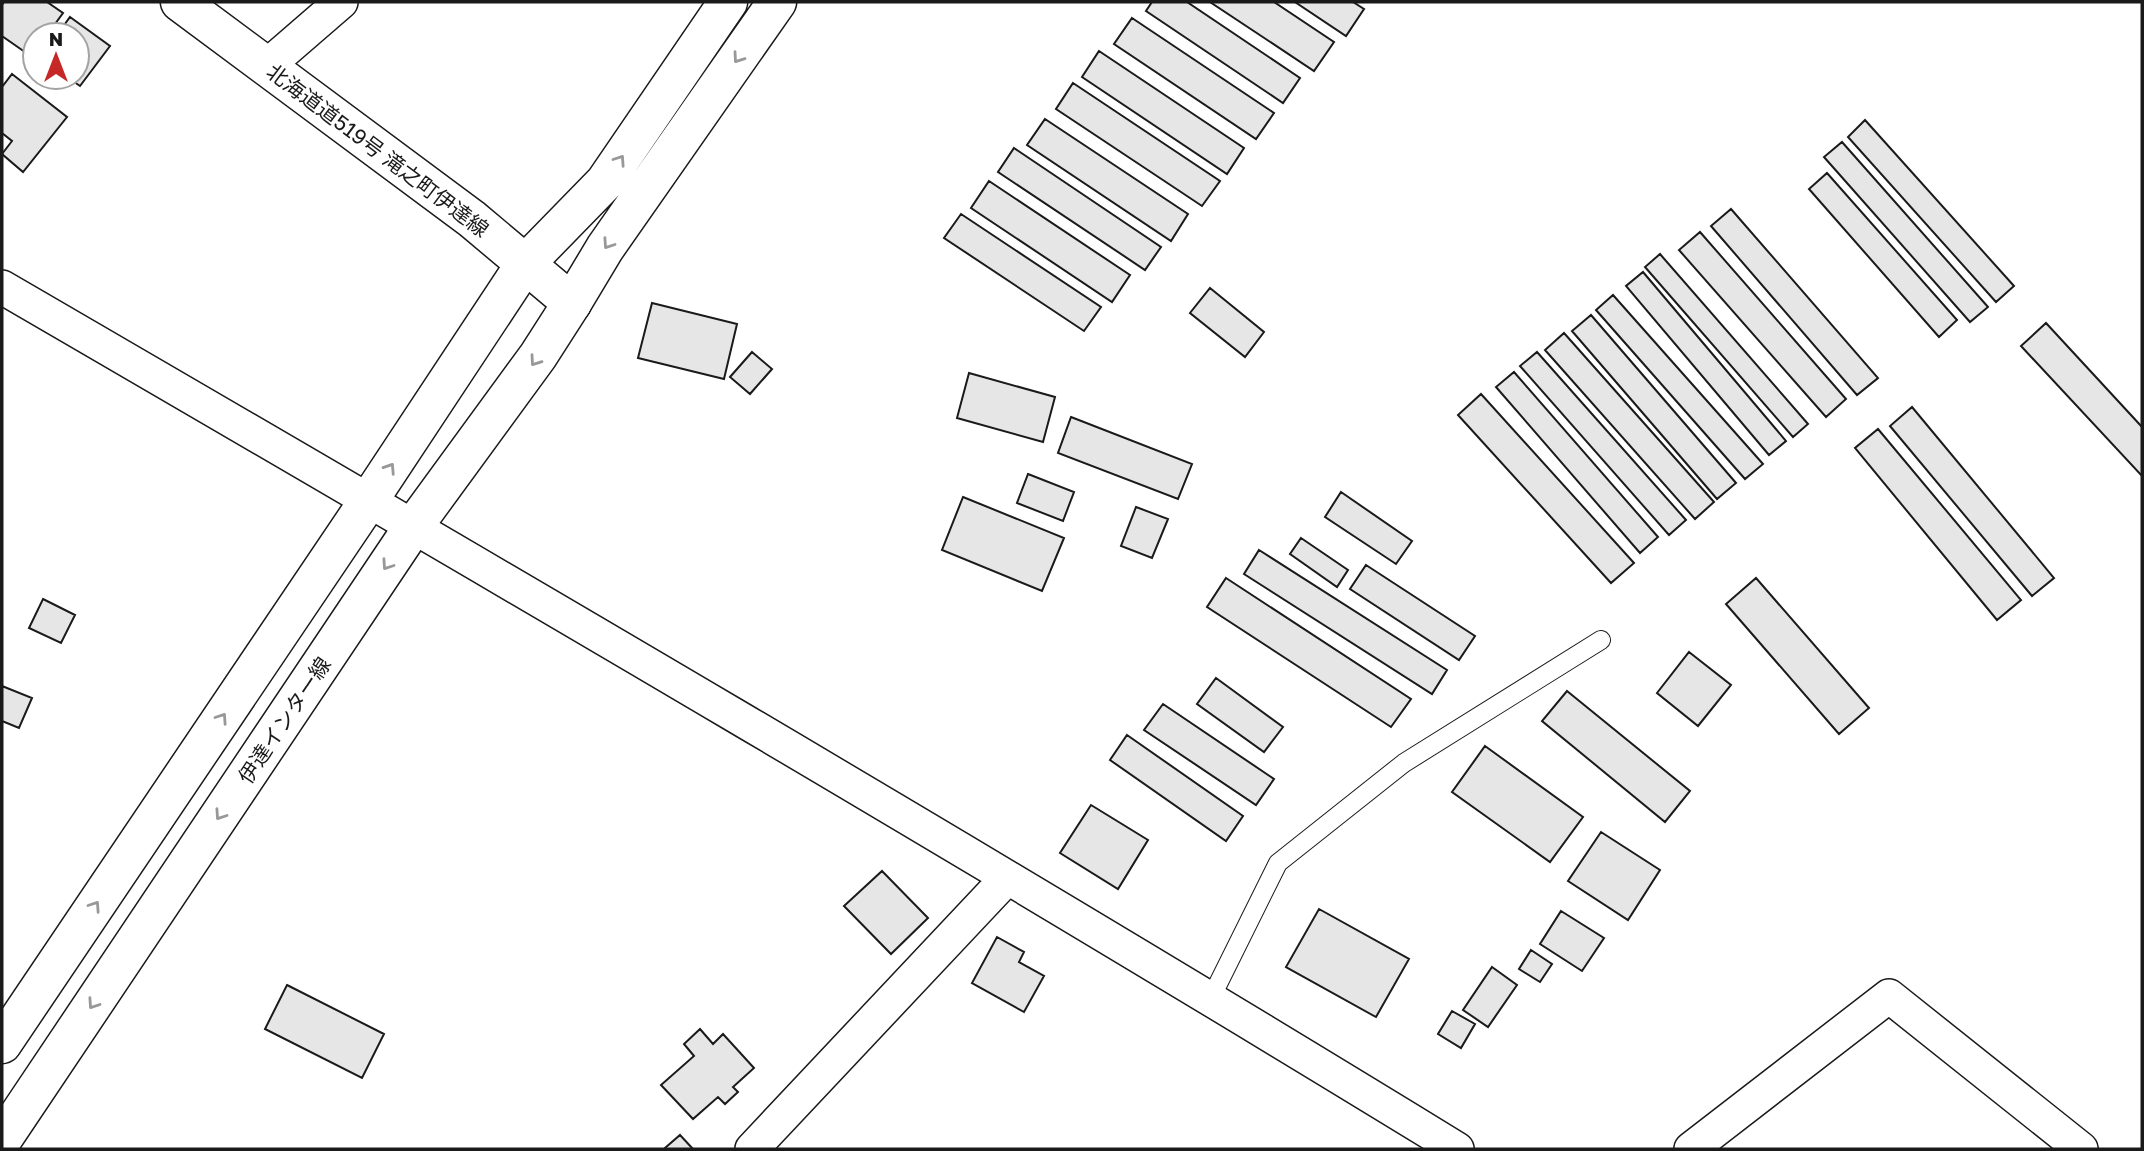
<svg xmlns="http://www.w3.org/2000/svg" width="2144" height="1151" font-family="'Golos Text','Noto Sans JP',sans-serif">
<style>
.building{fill:#e6e6e6;stroke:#1a1a1a;stroke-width:2}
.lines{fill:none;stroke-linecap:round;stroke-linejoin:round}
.service-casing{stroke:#1a1a1a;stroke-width:20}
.minor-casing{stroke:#1a1a1a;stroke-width:36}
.secondary-casing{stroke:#1a1a1a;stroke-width:41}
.primary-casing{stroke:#1a1a1a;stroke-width:41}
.motorway-casing{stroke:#1a1a1a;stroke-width:41}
.service{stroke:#fff;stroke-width:18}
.minor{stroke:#fff;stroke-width:33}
.secondary{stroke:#fff;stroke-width:38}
.primary{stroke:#fff;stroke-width:38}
.motorway{stroke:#fff;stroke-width:38}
.oneway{stroke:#989898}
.labels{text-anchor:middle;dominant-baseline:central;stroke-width:5;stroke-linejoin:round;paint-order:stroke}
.street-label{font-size:21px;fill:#1a1a1a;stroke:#fff}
</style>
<rect width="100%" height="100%" fill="#fff"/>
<path class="building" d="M4 2H47L63 13 47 35H35V53L32 57 2 36V5Z
M1152 2H1187L1300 78 1283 103 1146 11Z
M1210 2H1274L1334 42 1314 71Z
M1295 2H1353L1364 9 1346 36Z
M70 17 110 46 80 86 67 77H77V35H57Z
M1132 18 1274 113 1256 139 1114 44Z
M1099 51 1244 148 1227 174 1082 77Z
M12 74 67 117 23 172 2 154 12 141 2 133V87Z
M1073 83 1220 181 1202 206 1056 109Z
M1045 119 1188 214 1171 241 1027 145Z
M1865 120 2014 286 1996 302 1848 137Z
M1842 142 1988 307 1970 322 1824 157Z
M1014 148 1161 247 1145 270 998 172Z
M1827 173 1957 320 1939 337 1809 189Z
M989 181 1130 275 1112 302 971 208Z
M1731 209 1878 378 1857 395 1711 226Z
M961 214 1101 307 1084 331 944 238Z
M1700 232 1846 399 1826 417 1679 250Z
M1660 254 1808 424 1793 437 1645 267Z
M1643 272 1786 441 1769 455 1626 286Z
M1210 288 1264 332 1245 357 1190 313Z
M1613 295 1763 464 1745 479 1596 310Z
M652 303 737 324 724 379 638 358Z
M1591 315 1736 483 1717 499 1572 331Z
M2046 323 2142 427V476L2021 346Z
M1564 333 1714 502 1695 519 1545 350Z
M752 352 772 369 750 394 730 377Z
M1537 352 1686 520 1669 535 1520 366Z
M1514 372 1658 537 1640 553 1496 387Z
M969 373 1055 397 1043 442 957 418Z
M1481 394 1634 563 1611 583 1458 415Z
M1912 407 2054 578 2032 596 1890 426Z
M1071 417 1192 464 1178 499 1058 453Z
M1878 429 2021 600 1997 620 1855 448Z
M1028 474 1074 492 1063 521 1017 503Z
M1341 492 1412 541 1396 564 1325 517Z
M963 497 1064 538 1042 591 942 550Z
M1136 507 1168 519 1152 558 1121 546Z
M1301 538 1348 570 1337 587 1290 554Z
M1259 550 1447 670 1432 694 1244 574Z
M1366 565 1475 636 1459 660 1350 589Z
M1226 578 1411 699 1391 727 1207 607Z
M1756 578 1869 708 1839 734 1726 604Z
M43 599 75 615 61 643 29 628Z
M1689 652 1731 685 1698 726 1657 693Z
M1216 678 1283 727 1264 752 1197 704Z
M2 686 32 698 19 728 2 721Z
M1567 691 1690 791 1665 822 1542 721Z
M1163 704 1274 779 1256 805 1144 730Z
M1127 735 1243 816 1226 841 1110 760Z
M1485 746 1583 817 1550 862 1452 792Z
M1091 805 1148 840 1118 889 1060 853Z
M1601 832 1660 870 1628 920 1568 881Z
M882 871 928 918 891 954 844 906Z
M1319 909 1409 959 1376 1017 1286 967Z
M1561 911 1604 938 1582 971 1540 944Z
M997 937 1024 952 1019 962 1044 976 1024 1012 972 983Z
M1531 950 1552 964 1540 982 1519 969Z
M1492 967 1517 985 1488 1027 1463 1010Z
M287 985 384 1034 362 1078 265 1029Z
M1452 1011 1475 1024 1461 1048 1438 1034Z
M700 1029 713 1044 723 1034 754 1068 733 1087 738 1092 725 1104 718 1097 693 1119 661 1085 694 1056 684 1044Z
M680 1135 693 1149H665V1148Z"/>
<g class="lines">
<defs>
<path id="service" d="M1211 998 1278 863 1404 763 1601 640"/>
<path id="minor" d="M267 66 341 2
M2 287C489 570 977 855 1457 1149
M752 1149 1007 878
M1691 1149 1889 996 2081 1149"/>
<path id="secondary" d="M180 2 472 219 572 303"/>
<path id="primary" d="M2 1044 369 500 525 264
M2 1140 413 527 538 356 572 303"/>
<path id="motorway" d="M525 264 605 182 728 2
M572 303 605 248 777 2"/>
</defs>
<use href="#service" class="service-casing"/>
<use href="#minor" class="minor-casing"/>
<use href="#secondary" class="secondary-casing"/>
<use href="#primary" class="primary-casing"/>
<use href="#motorway" class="motorway-casing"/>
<use href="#service" class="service"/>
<use href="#minor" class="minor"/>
<use href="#secondary" class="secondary"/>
<use href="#primary" class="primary"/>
<use href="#motorway" class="motorway"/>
</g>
<defs><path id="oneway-chevron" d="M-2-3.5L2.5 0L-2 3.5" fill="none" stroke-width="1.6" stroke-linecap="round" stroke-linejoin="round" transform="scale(1.75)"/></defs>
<g class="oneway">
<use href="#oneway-chevron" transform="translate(738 58) rotate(125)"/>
<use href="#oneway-chevron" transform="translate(620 160) rotate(-56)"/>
<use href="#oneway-chevron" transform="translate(608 244) rotate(124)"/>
<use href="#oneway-chevron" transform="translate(535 361) rotate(125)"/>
<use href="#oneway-chevron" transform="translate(390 468) rotate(-57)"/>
<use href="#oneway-chevron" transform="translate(387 565) rotate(124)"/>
<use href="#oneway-chevron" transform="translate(222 718) rotate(-56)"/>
<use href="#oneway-chevron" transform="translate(220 815) rotate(124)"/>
<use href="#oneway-chevron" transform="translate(95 906) rotate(-56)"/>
<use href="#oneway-chevron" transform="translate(93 1004) rotate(124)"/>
</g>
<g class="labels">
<g class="street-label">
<text transform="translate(378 150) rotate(37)">北海道道519号 滝之町伊達線</text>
<text transform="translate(284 720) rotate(-56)">伊達インター線</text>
</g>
</g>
<rect width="2144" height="1151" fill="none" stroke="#1a1a1a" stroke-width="7"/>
<g transform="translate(56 56)"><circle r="33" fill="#ffffff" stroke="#a3a3a3" stroke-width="2"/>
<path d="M0-5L12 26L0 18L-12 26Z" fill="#c62828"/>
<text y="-10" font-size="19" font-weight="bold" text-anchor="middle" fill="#1a1a1a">N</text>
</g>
</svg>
